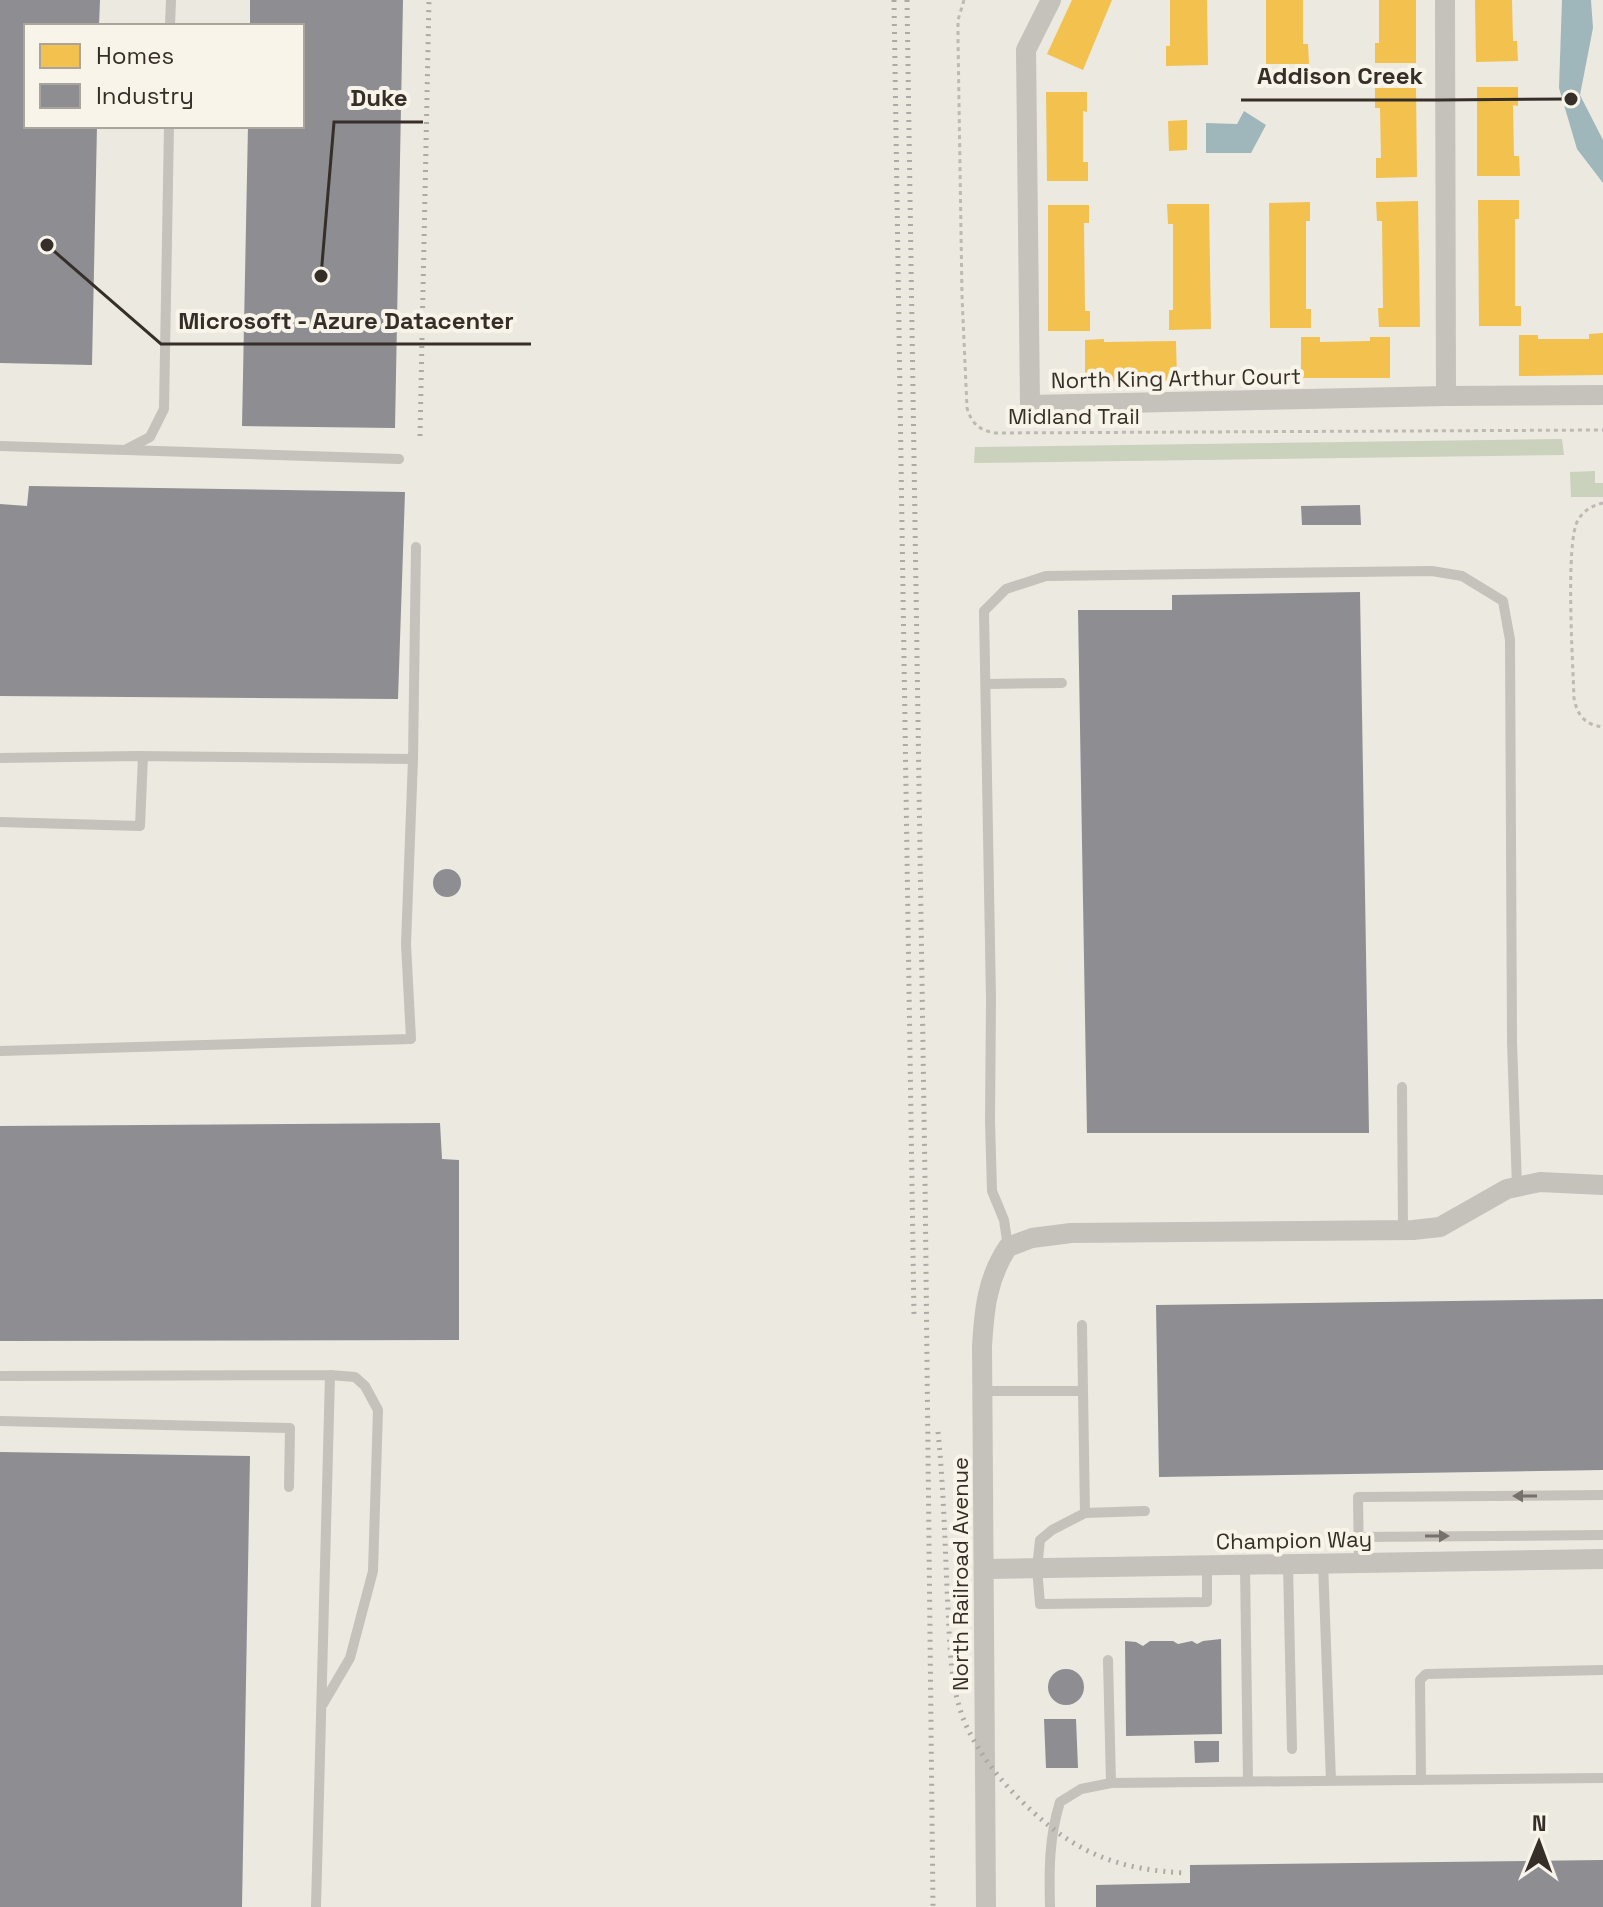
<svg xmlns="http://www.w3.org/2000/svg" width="1603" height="1907" font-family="'Space Grotesk',sans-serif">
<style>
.green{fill:#cad1bc}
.water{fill:#9fb7bb}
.homes{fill:#f2c14e}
.industry{fill:#8d8d92}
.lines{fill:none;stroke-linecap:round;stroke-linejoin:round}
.path{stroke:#bebab3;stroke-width:3;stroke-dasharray:4 4;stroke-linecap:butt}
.lane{stroke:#c5c1bb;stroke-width:10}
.street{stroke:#c5c1bb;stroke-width:20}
.rail{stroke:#adaaa5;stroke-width:5;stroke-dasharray:2 6;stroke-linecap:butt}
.oneway{fill:#76716b}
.labels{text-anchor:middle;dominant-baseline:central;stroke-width:8;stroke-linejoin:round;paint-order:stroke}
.street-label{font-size:22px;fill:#362f29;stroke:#f8f4e9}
.leader{fill:none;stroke:#362f29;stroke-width:3}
.callout-dot{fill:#362f29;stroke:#f8f4e9;stroke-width:3}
.callout-label{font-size:24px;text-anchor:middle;font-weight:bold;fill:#362f29;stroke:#f8f4e9;stroke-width:8;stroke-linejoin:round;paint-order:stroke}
</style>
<rect width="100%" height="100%" fill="#ece9e1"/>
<path class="green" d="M1562 439 1564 455 974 463 975 447Z
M1595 471V483H1603V497H1571L1570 472Z"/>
<path class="water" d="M1562 0H1591L1593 28 1580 95 1603 140V183L1577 149 1559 88Z
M1244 111 1266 125 1251 153H1206V123L1237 124Z"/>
<path class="homes" d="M1072 0H1112L1083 70 1047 54Z
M1170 0H1207L1208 65 1166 66V46H1170Z
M1266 0H1303V44H1308L1309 64H1266Z
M1379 0H1416V63H1375V43H1379Z
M1475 0H1512L1513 41H1517L1518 61 1476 62Z
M1477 87H1518V106L1513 105 1514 156H1519L1520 176H1477Z
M1375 88H1416L1417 177 1376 178V158H1381L1380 108H1375Z
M1046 92H1087V112L1083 111V162H1088V181H1047Z
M1187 120V150L1169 151 1168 121Z
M1478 200H1519V219H1515V306H1521V326H1479Z
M1418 201 1420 327H1379L1378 308H1383L1382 221H1377L1376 202Z
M1310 202V221H1306V309H1311V328H1270L1269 203Z
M1167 204H1209L1211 329 1169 330V310H1173V224H1168Z
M1048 205H1089V223H1084L1085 311H1090V331H1048Z
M1603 333V375L1519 376V335H1538V339H1589V334Z
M1301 337H1320V342L1370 341V337H1390V378H1301Z
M1104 339V342L1176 341 1177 381 1085 382V340Z"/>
<path class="industry" d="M0 0H100L99 26H26V126H97L92 365 0 363Z
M250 0H403L395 428 242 426 248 126H302V26H250Z
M29 486 405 492 398 699 0 696V504L27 506Z
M1360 505 1361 525H1302L1301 506Z
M1360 592 1369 1133H1087L1078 610H1172V595Z
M433 883a14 14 0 1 1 28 0a14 14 0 1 1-28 0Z
M440 1123 442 1159 459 1160V1340L0 1341V1126Z
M1603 1299V1470L1159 1477 1156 1305Z
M0 1452 250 1456 242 1907H0Z
M1221 1639 1222 1734 1126 1736 1125 1641 1136 1642 1143 1646 1150 1641H1173L1178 1644 1192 1641 1197 1644 1203 1641Z
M1048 1687a18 18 0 1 1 36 0a18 18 0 1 1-36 0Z
M1044 1719H1076L1078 1768H1046Z
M1194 1741H1219V1762L1195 1763Z
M1603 1860V1907H1096V1885L1190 1883V1865Z"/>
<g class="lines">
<path class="path" d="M964 0 958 20V39L962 296 967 408C972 424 979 430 995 433L1603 430
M1603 503C1592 506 1584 510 1578 520 1565 542 1573 665 1574 698 1577 715 1585 725 1603 727"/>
<path class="lane" d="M170 26 171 0
M0 446 125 450 150 437 164 409 169 126
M127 450 399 459
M986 684 1062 683
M0 758 137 756 413 759 406 944 411 1039 0 1051
M413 759 416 547
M0 822 140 826 143 756
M1402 1087 1403 1230
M1008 1247 1004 1220 992 1191 990 1121 991 999 984 611 1006 589 1046 576 1432 571 1462 576 1503 601 1510 640 1512 1042 1517 1187
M1082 1325 1083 1391
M0 1376 330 1375 316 1907
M983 1391H1083L1085 1513 1145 1511
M0 1421 290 1428 289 1487
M1085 1513 1052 1530 1040 1540 1037 1568 1040 1604 1207 1602V1565
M1359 1537 1603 1535
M1323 1563 1331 1781
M1359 1563 1358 1497 1603 1495
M1288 1564 1292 1749
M1245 1565 1248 1781
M1108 1660 1111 1783
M323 1704 350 1658 373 1571 378 1410 365 1386 355 1377 330 1375
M1421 1780 1420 1680 1426 1674 1603 1670
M1050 1907C1049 1870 1049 1837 1060 1802L1081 1789 1111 1783 1603 1778"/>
<path class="street" d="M1051 0 1026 50 1030 405 1446 396 1603 395
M1445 0 1446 396
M985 1569 1603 1559
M986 1907 982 1347C984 1311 987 1278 1008 1247L1032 1238 1071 1233 1413 1230 1440 1227 1507 1189 1540 1182 1603 1185"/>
<path class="rail" d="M894 0 914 1316
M907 0 925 1178 933 1907
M420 436 429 0
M938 1432C944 1491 945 1550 948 1609 950 1645 950 1684 963 1718 977 1753 1004 1786 1032 1811 1079 1855 1122 1870 1186 1873"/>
</g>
<defs><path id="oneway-solid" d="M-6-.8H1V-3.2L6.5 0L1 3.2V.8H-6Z" transform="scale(2)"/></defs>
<g class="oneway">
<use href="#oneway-solid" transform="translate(1525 1496) rotate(180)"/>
<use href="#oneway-solid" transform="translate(1437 1536)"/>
</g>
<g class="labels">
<g class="street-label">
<text transform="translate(1176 378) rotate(-1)">North King Arthur Court</text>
<text x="1074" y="416">Midland Trail</text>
<text transform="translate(1294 1540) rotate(-1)">Champion Way</text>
<text transform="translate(960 1574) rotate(-90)">North Railroad Avenue</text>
</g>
</g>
<path class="leader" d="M1571 99L1439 100H1241M321 276L334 122H423M47 245L161 344H531"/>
<g class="callout-dot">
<circle cx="1571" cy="99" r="8"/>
<circle cx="321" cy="276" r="8"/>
<circle cx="47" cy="245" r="8"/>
</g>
<g class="callout-label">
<text x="1340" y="84">Addison Creek</text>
<text x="379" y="106">Duke</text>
<text x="346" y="329">Microsoft - Azure Datacenter</text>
</g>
<rect x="24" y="24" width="280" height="104" fill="#f8f4e9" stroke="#aaa59c" stroke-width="2"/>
<rect x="40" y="44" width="40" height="24" fill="#f2c14e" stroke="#aaa59c" stroke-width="2"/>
<text x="96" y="64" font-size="24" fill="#362f29">Homes</text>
<rect x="40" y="84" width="40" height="24" fill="#8d8d92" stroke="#aaa59c" stroke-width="2"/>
<text x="96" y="104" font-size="24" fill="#362f29">Industry</text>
<g transform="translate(1539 1843) rotate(1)" stroke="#f8f4e9" stroke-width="6" paint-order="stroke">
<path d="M0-6L14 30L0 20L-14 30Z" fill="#362f29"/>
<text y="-12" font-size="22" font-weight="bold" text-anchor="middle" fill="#362f29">N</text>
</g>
</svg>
